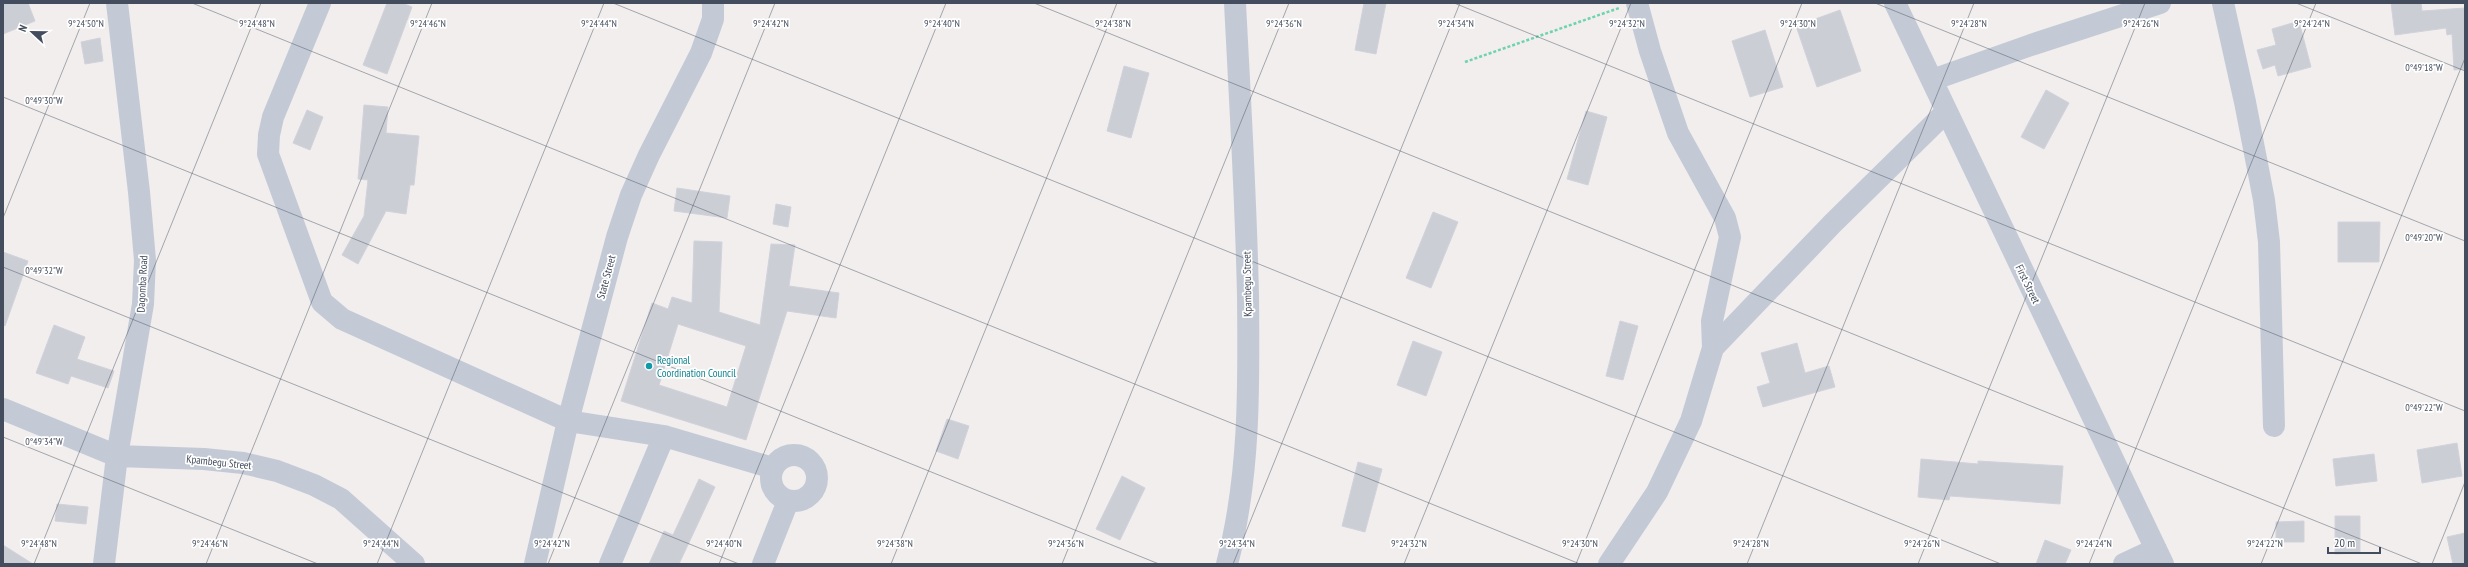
<svg xmlns="http://www.w3.org/2000/svg" width="2468" height="567" font-family="'PT Sans Narrow',sans-serif">
<style>
.building{fill:#ccced6;stroke:#d1d2da;fill-rule:evenodd}
.lines{fill:none;stroke-linecap:round;stroke-linejoin:round}
.path{stroke:#6dd3b1;stroke-width:2.5;stroke-dasharray:3 2;stroke-linecap:butt}
.minor{stroke:#c3cad6;stroke-width:22}
.ticks{fill:none;stroke:#444d5d;stroke-width:1;stroke-opacity:0.45}
.culture-dot{fill:#0f9aa8;stroke:#fff;stroke-width:1.5}
.labels{text-anchor:middle;dominant-baseline:central;stroke-width:3.5;stroke-linejoin:round;paint-order:stroke}
.street-label{font-size:11px;fill:#444d5d;stroke:#fff}
.culture-label{font-size:11px;fill:#0d838f;stroke:#fff;text-anchor:start}
.ticks-label{font-size:10px;text-anchor:middle;fill:#444d5d;stroke:#fff;stroke-width:3.5;stroke-linejoin:round;paint-order:stroke}
</style>
<rect width="100%" height="100%" fill="#f1eeed"/>
<path class="building" d="M3 3H28L35 21 3 34Z
M387 3H402L412 7 387 74 363 65Z
M1364 3H1386L1376 54 1355 50Z
M2391 3H2421L2422 11 2465 8V69L2454 70 2452 34 2447 35 2446 28 2395 35Z
M1840 10 1861 71 1817 87 1796 26Z
M2299 21 2311 67 2278 76 2275 65 2263 69 2257 50 2276 45 2272 29Z
M1765 30 1783 87 1750 97 1732 41Z
M100 38 103 61 85 64 81 42Z
M1124 66 1149 73 1131 138 1107 131Z
M2046 90 2069 103 2044 149 2021 137Z
M364 105 388 107 386 133 419 136 414 185H410L406 214 386 211 358 264 342 255 364 216 368 180 358 179Z
M307 110 323 117 310 150 293 143Z
M1586 111 1607 117 1588 185 1567 179Z
M677 188 730 196 727 218 674 211Z
M776 204 791 207 788 227 773 224Z
M1433 212 1458 222 1431 288 1406 278Z
M2338 222H2380L2379 262H2338Z
M694 241 722 242 719 312 760 325 771 244 795 245 789 286 839 293 836 318 787 311 746 440 621 401 652 303 668 309 672 297 692 303ZM678 324 746 346 727 407 659 385Z
M3 252 28 261 5 326 3 325Z
M1620 321 1638 326 1623 380 1606 376Z
M54 325 85 337 77 359 114 371 108 388 71 376 68 384 36 373Z
M1413 341 1442 352 1426 396 1397 385Z
M1797 343 1805 373 1829 366 1835 387 1763 407 1757 387 1770 383 1761 353Z
M947 419 969 426 958 459 936 451Z
M2457 443 2462 476 2422 483 2417 450Z
M2374 454 2377 481 2336 486 2333 459Z
M1921 459 1978 464V461L2063 466 2060 504 1950 496 1949 500 1918 497Z
M1358 462 1382 469 1365 532 1342 526Z
M1122 476 1145 488 1120 540 1096 529Z
M699 479 715 487 679 564H649L664 531 673 535Z
M57 504 88 507 86 524 55 521Z
M2335 516H2360V553L2335 554Z
M2304 521V542H2276V522Z
M2465 533V564H2453L2447 537Z
M2045 540 2071 550 2065 564H2036Z
M3 545 33 564H3Z"/>
<g class="lines">
<path class="path" d="M1465 62 1619 8"/>
<path class="minor" d="M320 3 273 117 269 135 268 154 322 302 342 319 568 421 664 436 773 468
M1637 3 1650 51 1678 133 1725 218 1730 237 1712 321 1713 348
M1895 3 2163 564
M2223 3 2245 102 2264 200 2269 242 2274 426
M1932 80 2031 45 2160 3
M3 409 117 456 204 459 243 463 277 471 314 485 341 499 414 564
M771 478a23 23 0 1 1 46 0a23 23 0 1 1-46 0Z
M104 564 117 456 143 304 145 260 139 192 117 3
M535 564 568 421 617 237 631 195 649 155 701 53 713 19V3
M610 564 664 436
M763 564 788 501
M1227 564C1250 477 1249 386 1248 296 1246 199 1240 101 1235 3
M1609 564 1657 492 1691 421 1713 348 1833 223 1946 112
M2124 564 2156 549"/>
</g>
<path class="ticks" d="M192 3 1580 564M613 3 2001 564M1034 3 2422 564M1454 3 2465 411M1875 3 2465 241M2296 3 2465 71M3 97 1159 564M3 218 90 3M3 267 739 564M3 437 318 564M34 564 261 3M206 564 432 3M377 564 604 3M548 564 775 3M719 564 946 3M891 564 1117 3M1062 564 1289 3M1233 564 1460 3M1404 564 1631 3M1576 564 1802 3M1747 564 1974 3M1918 564 2145 3M2089 564 2316 3M2261 564 2465 58M2432 564 2465 482"/>
<circle class="culture-dot" cx="649" cy="366" r="4"/>
<g class="labels">
<g class="street-label">
<text transform="translate(606 277) rotate(-75)">State Street</text>
<text transform="translate(142 284) rotate(-87)">Dagomba Road</text>
<text transform="translate(1247 284) rotate(-91)">Kpambegu Street</text>
<text transform="translate(2028 284) rotate(64)">First Street</text>
<text transform="translate(219 462) rotate(6)">Kpambegu Street</text>
</g>
<g class="culture-label">
<text x="657" y="360">Regional<tspan x="657" dy="13">Coordination Council</tspan></text>
</g>
</g>
<g class="ticks-label">
<text x="1284" y="27">9°24'36"N</text>
<text x="1456" y="27">9°24'34"N</text>
<text x="1627" y="27">9°24'32"N</text>
<text x="1798" y="27">9°24'30"N</text>
<text x="1969" y="27">9°24'28"N</text>
<text x="2141" y="27">9°24'26"N</text>
<text x="2312" y="27">9°24'24"N</text>
<text x="86" y="27">9°24'50"N</text>
<text x="257" y="27">9°24'48"N</text>
<text x="428" y="27">9°24'46"N</text>
<text x="599" y="27">9°24'44"N</text>
<text x="771" y="27">9°24'42"N</text>
<text x="942" y="27">9°24'40"N</text>
<text x="1113" y="27">9°24'38"N</text>
<text x="2424" y="71">0°49'18"W</text>
<text x="44" y="104">0°49'30"W</text>
<text x="2424" y="241">0°49'20"W</text>
<text x="44" y="274">0°49'32"W</text>
<text x="2424" y="411">0°49'22"W</text>
<text x="44" y="445">0°49'34"W</text>
<text x="39" y="547">9°24'48"N</text>
<text x="210" y="547">9°24'46"N</text>
<text x="381" y="547">9°24'44"N</text>
<text x="552" y="547">9°24'42"N</text>
<text x="724" y="547">9°24'40"N</text>
<text x="895" y="547">9°24'38"N</text>
<text x="1066" y="547">9°24'36"N</text>
<text x="1237" y="547">9°24'34"N</text>
<text x="1409" y="547">9°24'32"N</text>
<text x="1580" y="547">9°24'30"N</text>
<text x="1751" y="547">9°24'28"N</text>
<text x="1922" y="547">9°24'26"N</text>
<text x="2094" y="547">9°24'24"N</text>
<text x="2265" y="547">9°24'22"N</text>
</g>
<rect width="2468" height="567" fill="none" stroke="#444d5d" stroke-width="8"/>
<g transform="translate(32 32) rotate(292)" stroke="#ffffff" stroke-width="3" paint-order="stroke">
<path d="M0-3L7 15L0 10L-7 15Z" fill="#444d5d"/>
<text y="-6" font-size="11" font-weight="bold" text-anchor="middle" fill="#444d5d">N</text>
</g>
<path d="M2328 547v6h52v-6" fill="none" stroke="#444d5d" stroke-width="2"/>
<text x="2334" y="547" font-size="12" fill="#444d5d" stroke="#ffffff" stroke-width="3" paint-order="stroke">20 m</text>
</svg>
